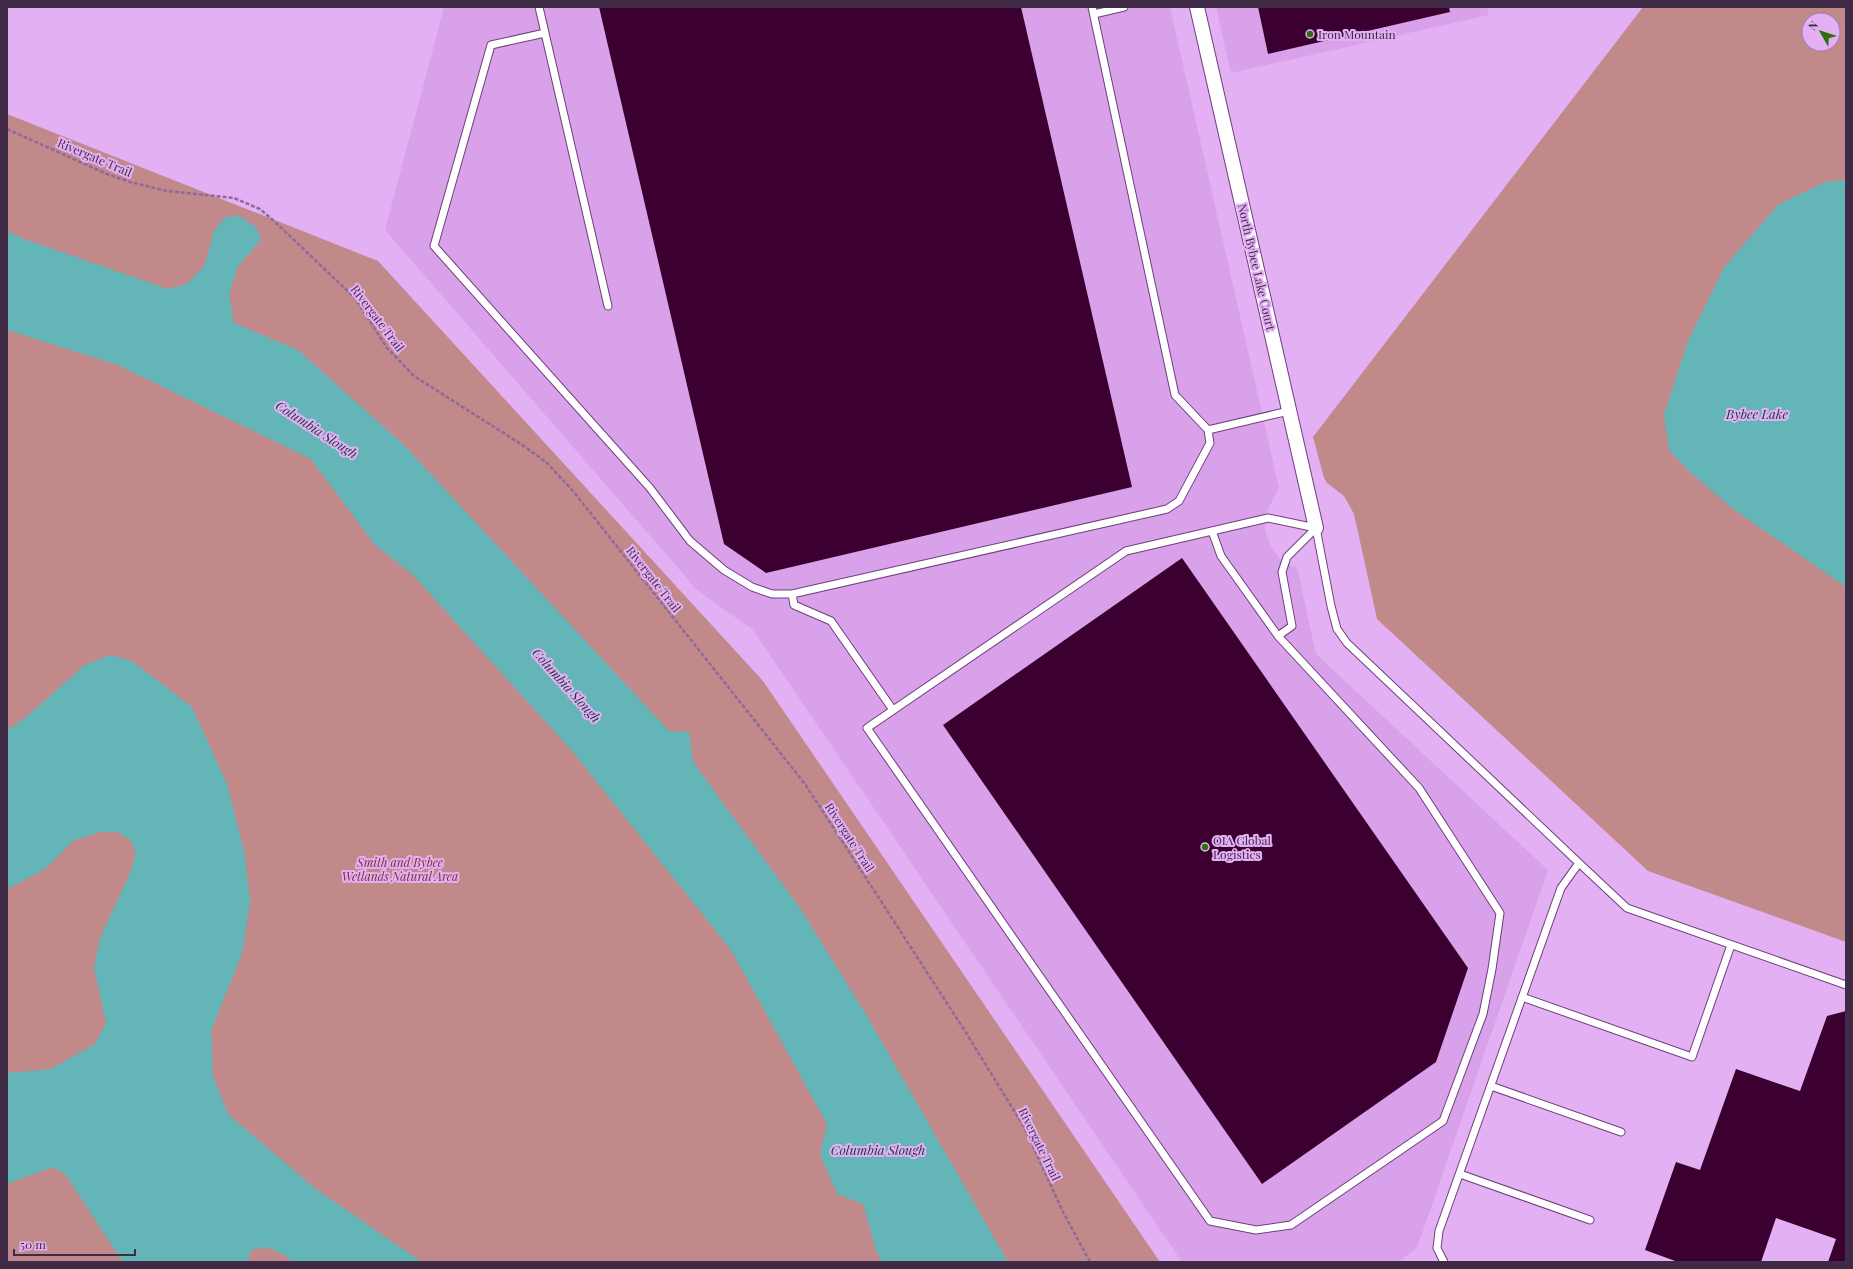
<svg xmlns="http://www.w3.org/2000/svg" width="1853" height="1269" font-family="'Playfair Display',serif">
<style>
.built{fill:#d9a1e9}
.green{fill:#c1898a;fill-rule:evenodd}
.water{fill:#63b5b8}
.building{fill:#3b002f}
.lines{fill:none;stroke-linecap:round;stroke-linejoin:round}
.lane-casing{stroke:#6e3f7b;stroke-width:9}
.street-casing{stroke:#6e3f7b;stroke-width:16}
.path{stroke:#8e6a99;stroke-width:2.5;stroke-dasharray:4 2;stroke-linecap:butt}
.lane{stroke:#fff;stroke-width:7}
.street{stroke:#fff;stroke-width:14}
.poi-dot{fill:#2d700b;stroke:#e4b0f4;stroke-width:1.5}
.labels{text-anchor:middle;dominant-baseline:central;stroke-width:4;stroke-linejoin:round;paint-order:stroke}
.poi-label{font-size:12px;fill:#402b46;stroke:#e4b0f4;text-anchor:start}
.street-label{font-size:12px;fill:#402b46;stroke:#e4b0f4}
.park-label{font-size:12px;font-style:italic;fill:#7d2e35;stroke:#e4b0f4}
.water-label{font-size:13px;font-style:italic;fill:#133b3c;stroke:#e4b0f4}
</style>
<rect width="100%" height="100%" fill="#e4b0f4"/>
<path class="built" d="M444 7H1170L1279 488 1267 511 1265 530 1271 547 1279 558 1291 566 1297 567 1316 654 1548 870 1417 1248 1398 1262H1182L753 630 697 590 385 230Z
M1216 7H1487L1489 15 1231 73Z"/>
<path class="green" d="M1643 7H1846V942L1648 871 1377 619 1354 514 1344 496 1327 483 1324 478 1313 437ZM1809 20H1833V44H1809Z
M7 114 378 261 763 681 1160 1262H7Z"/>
<path class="water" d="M1846 180V587L1733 509 1689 471 1669 450 1664 414 1688 341 1725 266 1779 204 1826 182Z
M240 216 257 228 261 240 238 266 229 294 234 323 298 350 403 444 669 731 689 732 693 762 800 908 867 1016 1008 1262H882L876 1250 863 1204 837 1194 820 1154 827 1124 731 950 572 751 412 574 375 545 311 459 118 365 7 330V231L24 239 168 289 187 284 205 265 214 231 225 217Z
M110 655 132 661 192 707 227 784 245 856 250 902 242 954 211 1031 213 1076 228 1114 316 1189 422 1262H292L286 1256 268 1247 251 1250 248 1262H123L65 1174 53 1167 7 1184V1073L51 1069 95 1044 106 1023 94 967 100 938 130 873 136 853 130 840 118 832H100L73 841 45 869 7 889V730L25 718 85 665Z"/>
<path class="building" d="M599 7H1021L1132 487 766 573 724 544Z
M1258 7H1449L1450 12 1268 54Z
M1182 558 1468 968 1436 1062 1262 1184 943 725Z
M1846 1011V1262H1828L1836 1239 1776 1218 1761 1262H1678L1645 1250 1676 1162 1700 1170 1736 1069 1800 1091 1827 1016Z"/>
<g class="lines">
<defs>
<path id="lane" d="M539 7 608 306
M1094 14 1124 7
M545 33 491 45 434 246 650 488 690 541 724 570 752 587 772 594H792L1167 509 1179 501 1210 443 1208 430 1175 395 1092 7
M1208 430 1289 411
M1316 528 1331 606 1337 629 1347 643 1579 863 1561 888 1439 1231 1437 1248 1444 1262
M1212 531 1221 556 1278 636 1419 788 1500 913 1492 969 1483 1014 1443 1121 1291 1225 1256 1230 1210 1221 867 728 1126 551 1268 518 1316 528
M792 594 794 605 831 621 893 710
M1278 636 1292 626 1282 572 1287 557 1316 528
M1579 863 1627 908 1846 985
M1522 997 1692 1057 1731 945
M1491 1086 1621 1132
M1460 1174 1590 1220"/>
<path id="street" d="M1197 7 1316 528"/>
</defs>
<use href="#lane" class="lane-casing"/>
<use href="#street" class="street-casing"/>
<path class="path" d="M7 129 107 174 130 182 167 191 234 198 260 209 274 221 355 298 387 348 414 376 524 446 547 463 573 491 805 784 965 1031 1024 1127 1062 1210 1090 1262"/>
<use href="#lane" class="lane"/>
<use href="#street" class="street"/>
</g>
<g class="poi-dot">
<circle cx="1310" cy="34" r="4"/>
<circle cx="1205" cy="847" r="4"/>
</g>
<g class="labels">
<g class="poi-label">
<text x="1318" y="34">Iron Mountain</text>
<text x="1213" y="840">OIA Global<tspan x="1213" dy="14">Logistics</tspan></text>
</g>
<g class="street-label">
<text transform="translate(95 157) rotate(23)">Rivergate Trail</text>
<text transform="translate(1257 267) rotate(77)">North Bybee Lake Court</text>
<text transform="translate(378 318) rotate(53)">Rivergate Trail</text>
<text transform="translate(654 579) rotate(52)">Rivergate Trail</text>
<text transform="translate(850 837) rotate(57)">Rivergate Trail</text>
<text transform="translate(1040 1144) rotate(64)">Rivergate Trail</text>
</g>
<g class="park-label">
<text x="400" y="862">Smith and Bybee<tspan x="400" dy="14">Wetlands Natural Area</tspan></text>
</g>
<g class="water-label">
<text x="1757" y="413">Bybee Lake</text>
<text transform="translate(317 429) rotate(33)">Columbia Slough</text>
<text transform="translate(567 685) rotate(48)">Columbia Slough</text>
<text x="878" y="1149">Columbia Slough</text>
</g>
</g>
<rect width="1853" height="1269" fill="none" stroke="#402b46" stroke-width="16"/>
<g transform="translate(1821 32) rotate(309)"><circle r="19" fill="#e4b0f4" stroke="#a27bae"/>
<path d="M0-3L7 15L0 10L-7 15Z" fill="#2d700b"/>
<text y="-6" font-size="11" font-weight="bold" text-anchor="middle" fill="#402b46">N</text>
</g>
<path d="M14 1249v6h121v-6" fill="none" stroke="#402b46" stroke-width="2"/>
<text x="20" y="1249" font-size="12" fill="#402b46" stroke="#e4b0f4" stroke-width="3" paint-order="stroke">50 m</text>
</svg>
